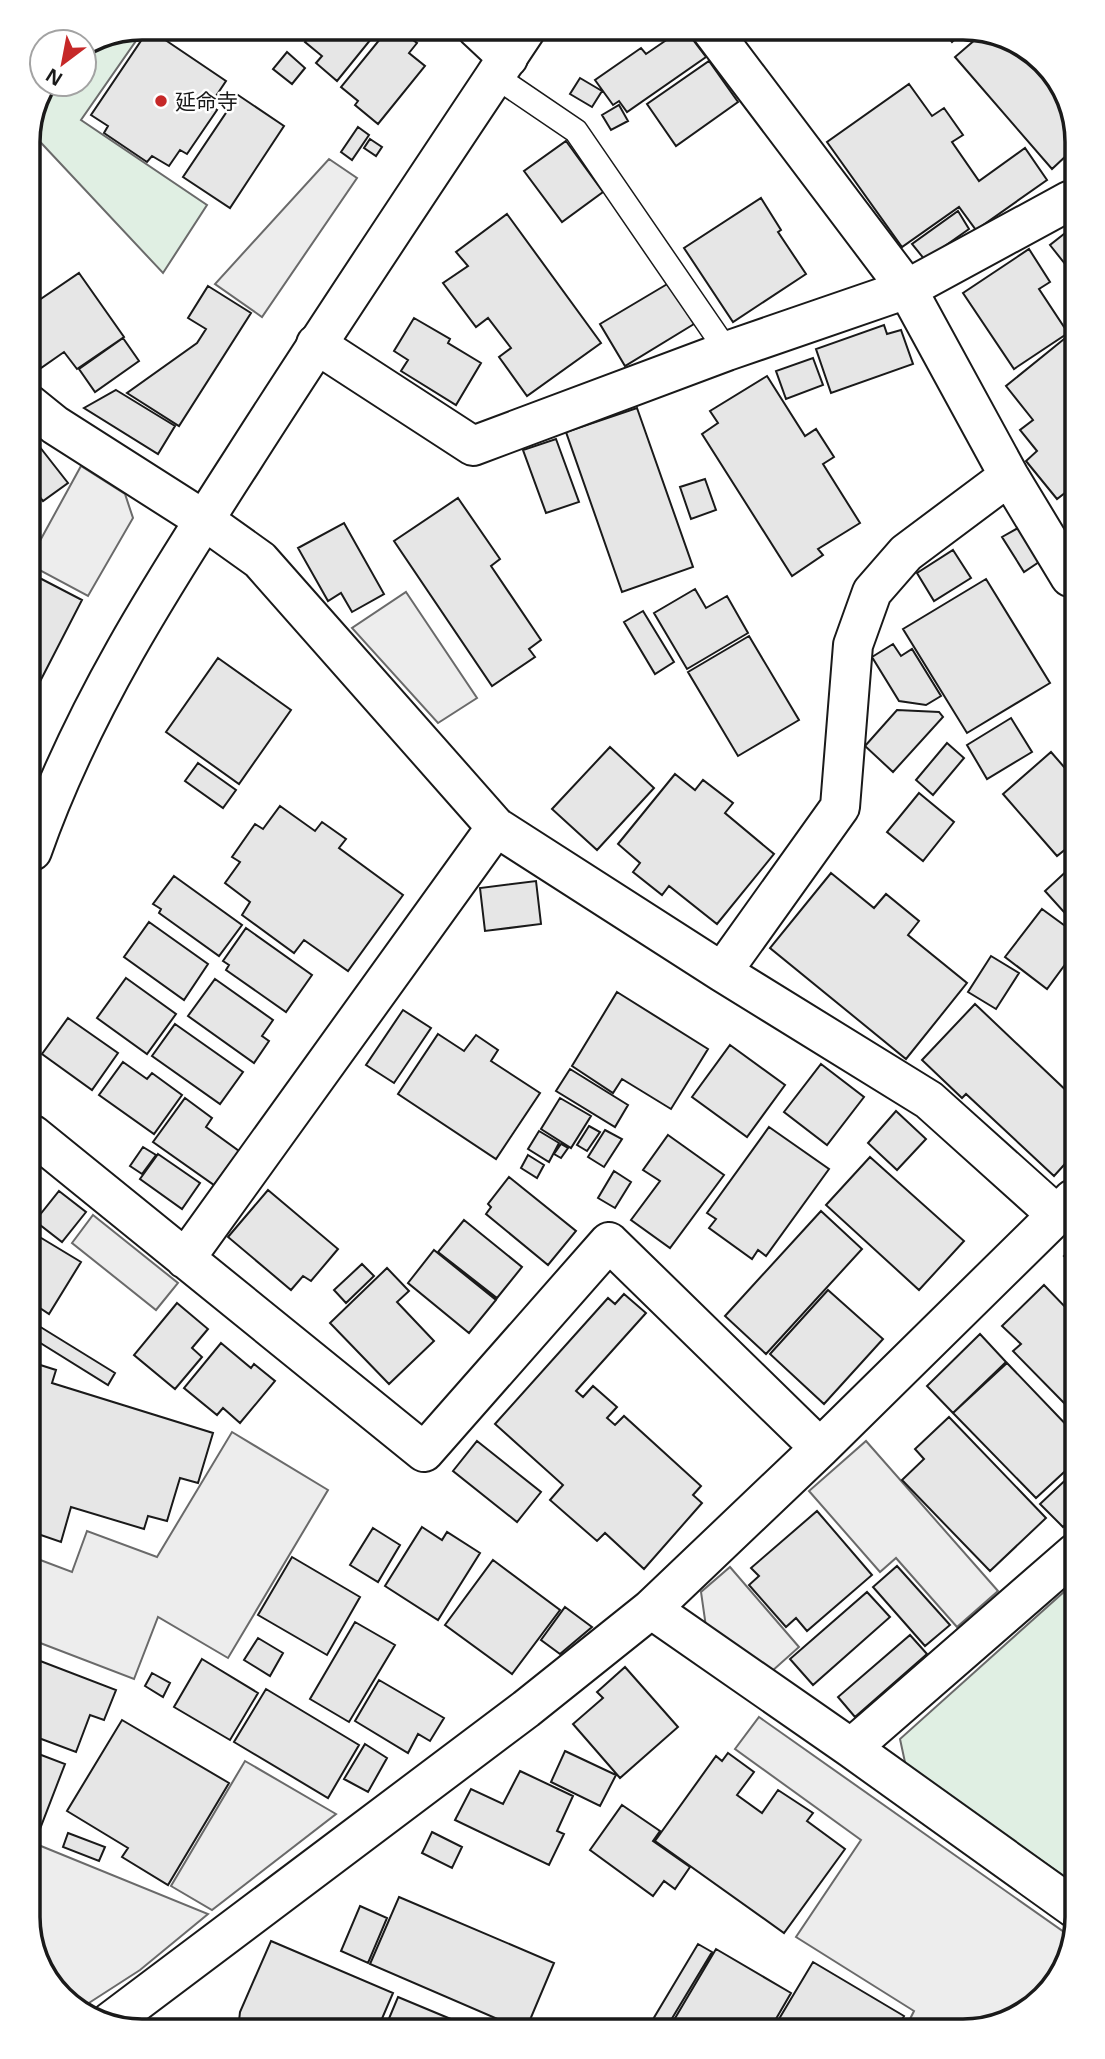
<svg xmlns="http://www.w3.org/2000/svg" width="1105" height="2059" font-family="'Open Sans','Noto Sans JP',sans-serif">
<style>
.green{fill:#e0efe3;stroke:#6a6a6a;stroke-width:2}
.parking{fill:#ededed;stroke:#6a6a6a;stroke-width:2}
.building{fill:#e6e6e6;stroke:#1a1a1a;stroke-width:2}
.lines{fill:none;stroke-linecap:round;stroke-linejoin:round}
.lane-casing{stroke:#1a1a1a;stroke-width:26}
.street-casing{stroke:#1a1a1a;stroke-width:42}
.secondary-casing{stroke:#1a1a1a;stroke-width:42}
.lane{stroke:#fff;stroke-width:23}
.street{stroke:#fff;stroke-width:38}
.secondary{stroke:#fff;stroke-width:38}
.poi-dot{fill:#c62828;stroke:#fff;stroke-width:2.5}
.labels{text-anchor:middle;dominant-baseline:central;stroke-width:5;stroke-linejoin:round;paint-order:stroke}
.poi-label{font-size:21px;fill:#1a1a1a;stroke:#fff;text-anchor:start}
.rim{fill:none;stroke:#1a1a1a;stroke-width:3.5}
</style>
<rect width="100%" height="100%" fill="#fff"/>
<path class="green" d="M136 31 140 35 81 120 207 205 163 273 30 131 52 84H84V52Z
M1075 1582 1077 1885 906 1767 900 1739Z"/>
<path class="parking" d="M329 159 357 178 262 317 215 284Z
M81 466 125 494 133 518 88 596 30 565V559Z
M406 592 477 698 438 723 352 628Z
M93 1215 178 1283 156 1310 72 1243Z
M232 1432 328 1490 228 1658 158 1617 134 1679 35 1641V1558L72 1572 87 1531 157 1557Z
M866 1441 998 1591 957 1627 896 1558 880 1572 809 1491Z
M730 1567 799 1647 771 1672 706 1627 701 1592Z
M759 1717 1071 1937 1057 1980 1007 2022 908 2023 914 2011 796 1937 861 1840 735 1749Z
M245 1761 336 1814 212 1910 171 1886Z
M36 1844 208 1914 140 1970 78 2010 37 1961Z"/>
<path class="building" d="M316 28H380L337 81 316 63 322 56 305 42Z
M389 28H397L417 43 409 53 425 66 378 124 355 105 358 101 341 87Z
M684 28 706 57 627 112 619 101 613 105 595 80 641 48 646 54Z
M764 28H784L772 38Z
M941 28H967L952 42Z
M149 29 226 81 210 105 217 110 187 154 180 150 169 166 152 156 147 162 104 133 108 126 91 115Z
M983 33 1026 48 1068 98V154L1052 169 955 57Z
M287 52 305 68 292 84 273 69Z
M709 61 738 102 676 146 647 104Z
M580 78 602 91 592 107 570 94Z
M909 84 932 116 944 108 963 135 952 142 979 181 1025 148 1047 180 976 230 959 207 902 247 827 142Z
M238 95 284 126 230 208 183 177Z
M619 105 628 121 611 130 602 115Z
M358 127 369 135 352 160 341 152Z
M370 139 382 147 376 156 364 148Z
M566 141 603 192 562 222 524 171Z
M761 198 781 230 778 232 806 274 733 322 684 248Z
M958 211 969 229 925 260 912 244Z
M507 214 601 343 527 396 499 357 511 348 488 318 476 327 443 283 468 266 456 252Z
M1069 230V269L1050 245Z
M1029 249 1050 282 1039 289 1068 333 1014 369 963 293Z
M79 273 124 337 77 369 64 352 41 368 29 351V307Z
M669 283 694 324 625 366 600 324Z
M208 286 251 313 179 426 127 393 197 343 206 329 188 318Z
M414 318 450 339 448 343 481 363 456 405 401 371 408 360 394 351Z
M884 325 887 334 901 330 913 364 831 393 816 349Z
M1069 335 1070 489 1057 499 1026 461 1037 451 1020 430 1033 420 1006 386Z
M123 338 139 361 95 392 79 369Z
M813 358 823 385 786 399 776 371Z
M767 376 805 436 816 429 834 457 823 464 860 523 818 549 823 555 792 576 702 434 718 423 710 411Z
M116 390 175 426 158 454 84 408Z
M637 408 693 567 622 592 566 432Z
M556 439 579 502 546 513 523 450Z
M39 446 68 483 43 501 30 484V453Z
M705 479 716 510 691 519 680 487Z
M30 493 39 505 30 512Z
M458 498 500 559 491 566 541 640 529 649 535 657 492 686 394 541Z
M344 523 384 594 352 612 341 593 328 601 298 548Z
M1018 528 1039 562 1024 572 1002 537Z
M953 550 971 578 934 601 917 573Z
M30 573 82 600 31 699Z
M986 579 1050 683 967 733 903 629Z
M695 589 706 608 727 596 748 633 687 669 654 613Z
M643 611 674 662 655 674 624 622Z
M749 636 799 720 738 756 688 672Z
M893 644 901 656 912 649 941 696 926 705 899 701 872 657Z
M218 658 291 710 239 784 166 732Z
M897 710 939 712 943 717 893 772 865 746Z
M1011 718 1032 752 987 779 967 745Z
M947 743 964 758 933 795 916 780Z
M610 747 654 788 597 850 552 809Z
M1051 752 1071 775 1072 844 1057 856 1003 794Z
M198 763 236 790 223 808 185 781Z
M675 774 695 790 703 780 733 803 725 813 774 854 717 924 669 886 662 895 633 872 640 863 618 844Z
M919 793 954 822 923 861 887 832Z
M280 806 315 831 322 822 346 839 339 848 403 895 348 971 304 940 294 953 242 915 250 902 225 883 240 862 232 857 255 824 263 829Z
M1072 866V921L1045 891Z
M831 873 874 908 886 894 919 921 908 935 967 983 906 1059 770 948Z
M174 876 242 925 219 956 159 913 161 909 153 904Z
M536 881 541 924 485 931 480 888Z
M1042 909 1072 931V955L1047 989 1005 957Z
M149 922 208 964 184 1000 124 957Z
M246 928 312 975 286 1012 226 970 229 965 223 961Z
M991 956 1019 973 996 1009 968 992Z
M126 978 176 1014 147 1054 97 1018Z
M215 979 273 1020 262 1036 269 1041 254 1063 188 1016Z
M617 992 708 1049 671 1109 622 1079 613 1093 572 1066Z
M975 1004 1073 1097V1155L1054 1176 966 1094 962 1098 922 1060Z
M403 1010 431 1028 394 1083 366 1065Z
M68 1018 118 1053 92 1090 42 1054Z
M175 1024 243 1072 220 1104 152 1056Z
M438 1034 464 1051 476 1035 498 1050 491 1061 540 1093 496 1159 398 1094Z
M730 1045 785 1085 747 1137 692 1097Z
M123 1062 147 1079 152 1073 182 1095 154 1134 99 1095Z
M821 1064 864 1097 827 1145 784 1112Z
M570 1069 628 1105 615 1127 556 1091Z
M185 1098 212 1118 206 1127 239 1151 214 1185 153 1142Z
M560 1098 591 1116 571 1148 541 1129Z
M896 1111 926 1139 897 1170 868 1143Z
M589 1126 600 1132 587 1151 577 1145Z
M769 1127 829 1169 766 1256 758 1250 752 1259 709 1228 716 1219 707 1213Z
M605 1130 622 1139 604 1167 588 1157Z
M539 1131 559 1143 549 1162 528 1149Z
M668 1135 724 1175 670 1248 631 1220 660 1181 643 1170Z
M561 1144 568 1148 561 1158 554 1154Z
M143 1147 156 1155 142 1174 130 1166Z
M158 1154 200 1183 182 1209 140 1179Z
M528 1155 544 1165 537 1178 521 1168Z
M870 1157 964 1241 919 1290 826 1205Z
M614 1171 631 1182 615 1208 598 1198Z
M509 1177 576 1231 548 1265 486 1214 491 1207 488 1204Z
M268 1190 338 1249 311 1281 303 1276 291 1290 228 1237Z
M59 1191 86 1212 62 1242 35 1221Z
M821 1211 862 1249 766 1354 725 1316Z
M464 1220 522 1267 497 1298 438 1252Z
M33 1233 81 1262 49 1314 34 1304Z
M1074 1247V1266L1064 1256Z
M434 1250 496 1300 469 1333 408 1283Z
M362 1264 374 1276 346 1303 334 1290Z
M387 1268 409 1291 397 1302 434 1341 389 1384 330 1323Z
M1044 1285 1067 1309 1074 1303V1401L1068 1407 1013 1351 1021 1344 1002 1326Z
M828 1290 883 1339 824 1404 770 1354Z
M624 1294 646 1313 576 1391 583 1397 593 1386 617 1407 607 1418 615 1425 624 1416 701 1486 693 1495 702 1503 644 1569 605 1533 597 1541 550 1500 563 1485 495 1424 608 1298 615 1304Z
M177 1303 208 1329 192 1348 202 1357 175 1389 134 1355Z
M34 1323 115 1373 108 1385 34 1339Z
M980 1334 1006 1362 953 1413 927 1386Z
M221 1343 251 1368 254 1364 275 1381 240 1423 223 1408 217 1415 184 1388Z
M34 1363 56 1370 52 1383 213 1433 198 1483 180 1478 167 1521 148 1516 144 1529 71 1507 61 1542 35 1533Z
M1007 1363 1075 1434V1462L1036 1498 953 1413Z
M949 1417 1046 1518 990 1571 902 1480 924 1459 915 1449Z
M477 1441 541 1492 517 1522 453 1471Z
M1075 1471V1516L1063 1527 1040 1504Z
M817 1511 872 1575 807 1631 796 1618 786 1627 749 1585 759 1576 751 1568Z
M422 1527 442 1540 447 1532 480 1553 438 1620 385 1586Z
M373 1528 400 1545 378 1582 350 1565Z
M292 1557 360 1597 327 1655 258 1615Z
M493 1560 560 1610 512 1674 445 1625Z
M897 1566 950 1625 925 1646 873 1587Z
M867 1592 890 1617 813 1685 790 1659Z
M565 1607 592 1627 560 1654 541 1640Z
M355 1622 395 1645 349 1722 310 1699Z
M910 1635 927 1654 855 1717 838 1697Z
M258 1638 283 1653 270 1676 244 1660Z
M35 1659 116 1690 104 1720 90 1715 76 1752 36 1737Z
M202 1659 258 1693 230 1740 174 1707Z
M625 1667 678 1727 620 1778 573 1724 603 1698 597 1692Z
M152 1673 170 1683 163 1697 145 1686Z
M379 1680 444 1718 430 1741 418 1734 408 1753 355 1721Z
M266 1689 359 1745 328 1798 234 1742Z
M122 1720 229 1783 168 1885 122 1857 128 1848 67 1811Z
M365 1744 387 1758 368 1792 344 1779Z
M565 1751 616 1775 600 1806 551 1782Z
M36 1753 65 1764 38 1834 36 1833Z
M728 1753 754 1772 737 1795 762 1813 778 1790 813 1813 807 1821 845 1849 784 1933 655 1841 716 1756 722 1761Z
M520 1771 573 1796 557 1831 564 1834 549 1865 455 1820 471 1789 503 1804Z
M622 1805 660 1831 653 1841 690 1867 675 1889 664 1881 653 1896 590 1850Z
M432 1832 462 1847 452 1868 422 1853Z
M68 1833 105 1847 99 1861 63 1847Z
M399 1897 554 1963 527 2027H516L370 1964Z
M360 1906 387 1918 368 1963 341 1951Z
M271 1941 393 1993 378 2028 238 2030 240 2012Z
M698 1944 712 1952 668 2025 649 2026Z
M716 1949 791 1993 773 2024 671 2025Z
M813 1962 904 2016 900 2023 776 2024Z
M398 1997 470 2027 385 2028Z"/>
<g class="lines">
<defs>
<path id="lane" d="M495 76 576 131 727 351"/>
<path id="street" d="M476 28 508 58
M710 28 907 289 1009 476 1070 577
M316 344 473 446 727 351 907 289 1069 201
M29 404 55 425 204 520 260 560 496 827 722 972 929 1100 1057 1215
M722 972 840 807 853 645 872 592 906 553 1009 476
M33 1135 424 1452 609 1242 820 1448
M185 1259 496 827
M651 1609 851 1748 1077 1910
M851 1748 1075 1553
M110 2022 526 1709 651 1609 820 1448 1073 1199"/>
<path id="secondary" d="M32 851C81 711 162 585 242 461 335 315 431 172 527 28"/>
</defs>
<use href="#lane" class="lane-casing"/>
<use href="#street" class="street-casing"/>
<use href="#secondary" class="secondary-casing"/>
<use href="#lane" class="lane"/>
<use href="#street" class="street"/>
<use href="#secondary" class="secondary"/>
</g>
<circle class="poi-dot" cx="161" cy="101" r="7"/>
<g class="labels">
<g class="poi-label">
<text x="175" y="101">延命寺</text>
</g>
</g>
<path d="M0 0H1105V2059H0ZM142 40H963A102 102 0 0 1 1065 142V1917A102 102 0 0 1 963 2019H142A102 102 0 0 1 40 1917V142A102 102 0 0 1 142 40Z" fill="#fff" fill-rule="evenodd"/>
<path class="rim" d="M142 40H963A102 102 0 0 1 1065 142V1917A102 102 0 0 1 963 2019H142A102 102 0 0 1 40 1917V142A102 102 0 0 1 142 40Z"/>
<g transform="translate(63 63) rotate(212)"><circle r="33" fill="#ffffff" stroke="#a3a3a3" stroke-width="2"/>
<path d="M0-5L12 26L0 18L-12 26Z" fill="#c62828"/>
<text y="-10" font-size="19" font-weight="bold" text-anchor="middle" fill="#1a1a1a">N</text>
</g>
</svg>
